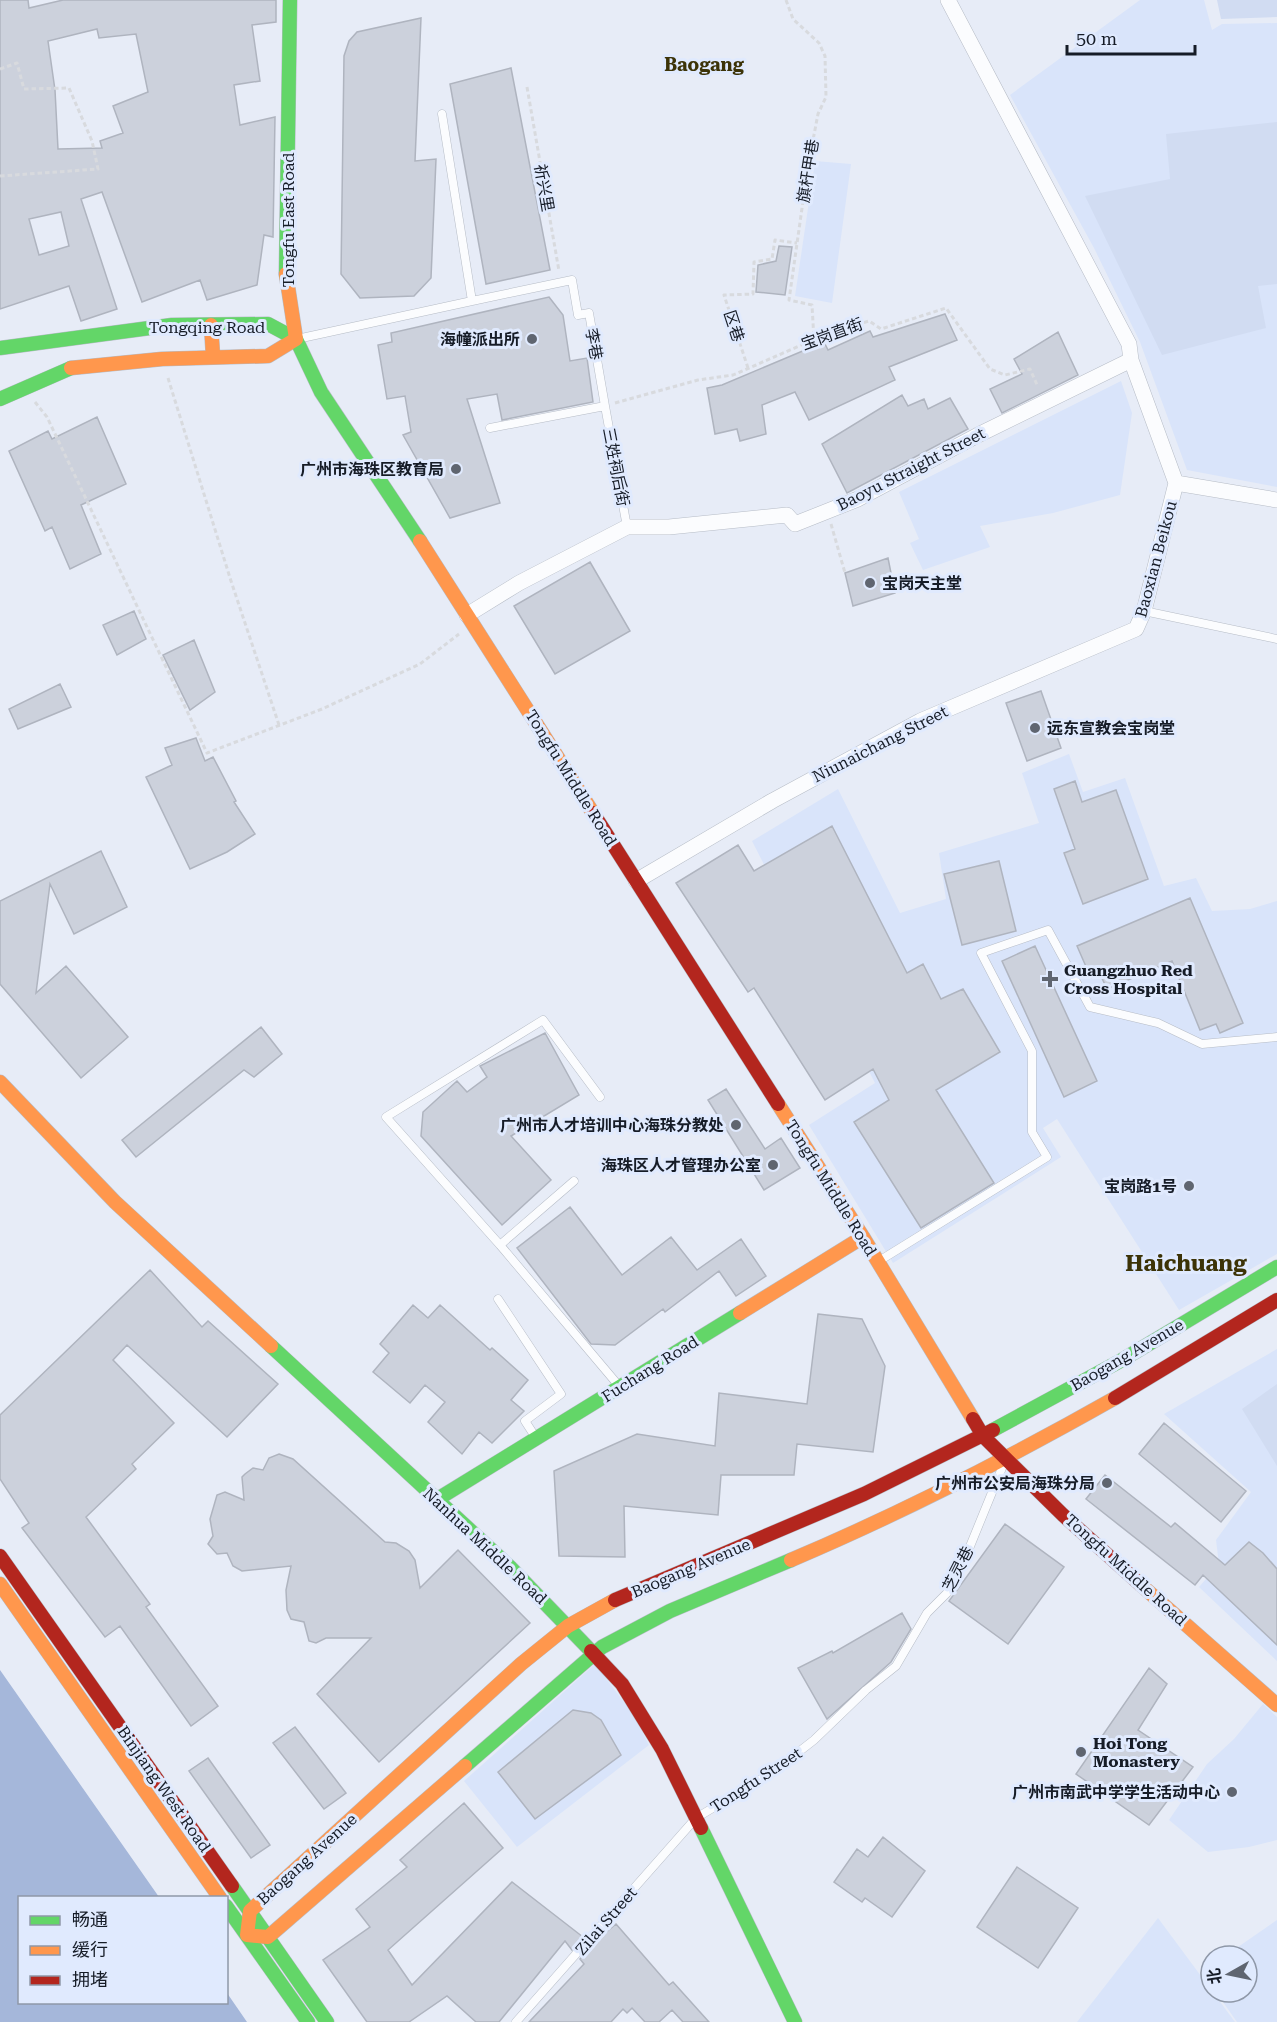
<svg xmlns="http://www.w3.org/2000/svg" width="1277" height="2022" font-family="'Roboto Serif','Noto Sans SC',serif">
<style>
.built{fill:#d9e4fa}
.green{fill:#d1dcf2}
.water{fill:#a5b7da}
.building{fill:#ccd1dc;stroke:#afb4bf;stroke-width:1.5;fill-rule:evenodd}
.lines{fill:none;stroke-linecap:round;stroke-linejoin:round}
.lane-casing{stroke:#b6bcc6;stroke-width:9}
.street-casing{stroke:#b6bcc6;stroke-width:16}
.fast-casing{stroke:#b6bcc6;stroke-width:15}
.slow-casing{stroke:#b6bcc6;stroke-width:15}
.jam-casing{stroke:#b6bcc6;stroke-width:15}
.path{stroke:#d8dade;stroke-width:3;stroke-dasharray:4.5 3;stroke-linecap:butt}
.lane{stroke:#fbfcfe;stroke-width:8}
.street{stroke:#fbfcfe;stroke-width:15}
.fast{stroke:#63d668;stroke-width:14}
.slow{stroke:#ff974d;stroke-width:14}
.jam{stroke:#b3261e;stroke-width:14}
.poi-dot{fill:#5f6570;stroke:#e0eafe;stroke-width:2}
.labels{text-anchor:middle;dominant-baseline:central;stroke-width:6;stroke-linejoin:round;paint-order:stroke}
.street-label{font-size:16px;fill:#161c27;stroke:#e0eafe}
.poi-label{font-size:16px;font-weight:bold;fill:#161c27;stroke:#e0eafe;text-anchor:end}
.neighbourhood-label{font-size:18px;font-weight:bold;fill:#3c3307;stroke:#e0eafe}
.district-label{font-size:22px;font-weight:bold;fill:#3c3307;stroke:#e0eafe}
</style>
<rect width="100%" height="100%" fill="#e7ecf7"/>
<path class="built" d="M1140 0H1204L1212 30 1222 24 1277 23V487L1187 470 1140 342 1094 248 1010 95Z
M815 161 851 164 832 303 795 296Z
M1121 381 1132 413 1120 495 1053 513 980 526 990 547 923 570 910 543 919 539 899 492Z
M1069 754 1083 792 1125 778 1164 886 1196 878 1212 911 1250 909 1277 901V1254L1179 1310 1057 1119 1043 1128 1061 1157 893 1263 809 1125 875 1083 752 841 838 789 900 913 946 899 939 853 1039 823 1022 773Z
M1277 1349V1661L1199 1587 1219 1564 1216 1540 1251 1492 1164 1414Z
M595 1664 633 1714 649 1745 517 1847 464 1781Z
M1263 1704 1277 1717V1840L1249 1847 1208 1852 1169 1820 1207 1764 1234 1739Z
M1158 1918 1235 2022H1077Z
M1277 1920V2022H1237L1216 1992H1247V1956H1225Z"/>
<path class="green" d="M1217 0H1277V17L1221 19Z
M1277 122V284L1258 286 1266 328 1162 355 1085 196 1170 179 1166 134Z
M1277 1384V1466L1242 1409Z"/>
<path class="water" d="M0 1670 159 1897 20 1898V2002H226L227 1993 247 2022H0Z"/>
<path class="building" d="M0 0H28L29 8 63 0H276V22L252 25 260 81 234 85 240 125 275 117 273 237 264 235 257 285 207 300 200 280 142 302 102 192 81 199 117 309 81 321 69 286 0 309ZM97 29 99 38 136 34 148 92 113 106 123 133 100 141 102 148 58 149 55 90 48 41ZM61 212 69 246 39 255 29 219Z
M421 18 415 161 436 159 431 278 414 296 360 298 341 274 344 56 349 41 357 32Z
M511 68 550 270 486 284 450 84Z
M779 246 792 247 785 295 756 292 758 265 776 261Z
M549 297 563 315 570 361 587 358 593 402 502 420 497 394 467 399 500 503 450 518 403 435 411 432 405 396 387 399 378 345 392 342 391 333Z
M945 314 957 340 889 367 895 380 809 420 795 392 762 405 766 434 740 441 737 429 715 434 707 388 722 385 824 342 828 350 870 331 873 337Z
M1058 332 1078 375 1002 413 990 389 1022 374 1014 359Z
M902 395 908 406 924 399 928 409 950 398 968 429 847 493 822 444Z
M97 417 126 484 81 505 101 554 70 569 52 527 45 531 9 451 48 431 52 439Z
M888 558 895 593 853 606 845 573Z
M590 562 630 631 555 674 514 606Z
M134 611 146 639 117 655 103 625Z
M194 640 215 692 190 710 163 655Z
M60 684 71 707 18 729 9 709Z
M1041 691 1061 748 1027 761 1006 703Z
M196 738 205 761 213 757 236 801 234 802 255 834 227 852 190 869 146 777 172 765 165 748Z
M1075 781 1082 802 1116 790 1148 879 1083 904 1064 853 1075 849 1054 789Z
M832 826 907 973 923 964 941 999 963 989 1000 1052 936 1090 994 1183 921 1228 854 1122 889 1100 873 1069 825 1100 754 988 748 992 676 883 738 845 754 871Z
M101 851 127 907 74 934 50 884 36 993 66 966 128 1037 81 1078 0 984V901Z
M999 861 1016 931 962 945 944 874Z
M1190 898 1243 1023 1220 1033 1216 1024 1200 1030 1172 961 1107 989 1100 974 1091 978 1077 946Z
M1035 946 1097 1081 1064 1097 1002 961Z
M261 1027 282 1054 254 1077 244 1070 136 1157 122 1140Z
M545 1033 579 1095 511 1136 551 1180 502 1225 421 1136 423 1112 457 1081 467 1092 487 1077 480 1066Z
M726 1089 765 1149 781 1138 800 1168 764 1190 708 1100Z
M570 1207 622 1275 671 1237 697 1270 741 1239 766 1276 736 1296 719 1271 665 1312 663 1309 615 1345 591 1344 517 1248Z
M150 1270 202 1327 208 1321 278 1384 227 1437 127 1345 113 1360 174 1423 132 1464 136 1469 86 1517 150 1604 146 1607 218 1706 191 1726 120 1626 105 1637 22 1528 29 1523 0 1479V1415Z
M413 1305 428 1318 440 1305 490 1350 492 1348 528 1380 511 1400 524 1411 492 1443 479 1432 462 1454 428 1422 445 1402 425 1385 410 1403 373 1372 389 1353 380 1344Z
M818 1314 862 1319 885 1366 873 1452 797 1444 794 1475H721L718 1515 624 1506 625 1557 559 1556 554 1471 637 1434 715 1446 719 1393 807 1404Z
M1164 1423 1246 1491 1221 1522 1139 1454Z
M279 1454 293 1459 385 1542 396 1543 409 1551 415 1560 420 1588 458 1550 530 1623 379 1762 317 1694 371 1638H326L316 1643 309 1641 304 1622 291 1619 287 1610 286 1590 291 1566 242 1571 233 1566 227 1553 217 1554 208 1544 213 1536 210 1519 217 1495 225 1492 244 1500 242 1477 245 1474 253 1468 263 1470 269 1458Z
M1105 1475 1171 1527 1175 1523 1225 1565 1249 1542 1263 1553 1277 1569V1645L1203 1575 1195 1585 1086 1499Z
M1005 1524 1064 1567 1008 1644 949 1601Z
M902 1613 911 1629 891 1662 827 1719 798 1668 832 1651 833 1653Z
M1149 1668 1167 1684 1138 1730 1193 1767 1149 1825 1076 1774Z
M573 1710 591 1713 601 1720 621 1755 535 1819 498 1772Z
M295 1727 346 1793 324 1809 273 1743Z
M208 1758 270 1845 251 1858 189 1771Z
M464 1803 503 1848 388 1950 412 1985 512 1882 583 1937 572 1950 565 1941 499 2022H476L447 1996 409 2022H367L323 1960 370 1927 356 1909 407 1867 400 1860Z
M883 1837 925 1871 892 1917 865 1898 862 1902 834 1882 857 1849 868 1857Z
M1017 1867 1078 1908 1038 1968 977 1927Z
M616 1924 669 1985 673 1982 709 2022H683L672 2010 659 2022H645L632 2008 627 2013 623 2009 611 2022H529L584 1964 580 1959 593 1943Z"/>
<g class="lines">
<defs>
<path id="lane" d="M472 301 572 280 578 315 589 313 605 406 490 428
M297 339 472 301 442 114
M605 406 627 527
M1144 611 1277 639
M574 1181 500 1245 619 1386
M500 1245 386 1117 543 1020 600 1097
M879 1261 1047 1157 1032 1132V1051L981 953 1048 930 1090 1007 1158 1023 1202 1044 1277 1037
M498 1299 561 1394 525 1421 536 1438
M516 2022 696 1818 773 1772 814 1740 866 1690 896 1666 927 1613 947 1593 964 1561 1002 1468"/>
<path id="street" d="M948 0 1129 344 1131 360
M467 615 519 583 627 527H669L787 515 795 524 858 499 978 435 1131 360 1176 483
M636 881 772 801 920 721 1136 629 1144 611 1176 483 1277 500"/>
<path id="fast" d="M286 274 290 0
M0 348 172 325 268 324 296 339 321 392 420 541
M0 399 71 368
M271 1346 511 1568 591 1651
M993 1430 1122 1360 1277 1267
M436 1500 740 1313
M465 1766 602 1647 670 1611 791 1560
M701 1828 795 2022
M232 1886 327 2022
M226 1906 308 2022"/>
<path id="slow" d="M211 325 213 356
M71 368 162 359 268 356 296 339 286 274
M420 541 593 813
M0 1082 115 1202 271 1346
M778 1104 863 1237 973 1419
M740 1313 863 1237
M791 1560C902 1513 1009 1458 1115 1398
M0 1584 220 1898
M1141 1585 1277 1705
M247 1935 250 1911 521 1664 568 1626 615 1600
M247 1935 268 1937 465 1766"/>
<path id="jam" d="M593 813 778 1104
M1115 1398 1277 1300
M973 1419 983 1436 1063 1515 1141 1585
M0 1556 232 1886
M615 1600 864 1494 993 1430
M591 1651 622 1684 662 1749 701 1828"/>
</defs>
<use href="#lane" class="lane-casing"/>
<use href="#street" class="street-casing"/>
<use href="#fast" class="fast-casing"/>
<use href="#slow" class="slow-casing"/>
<use href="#jam" class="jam-casing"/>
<path class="path" d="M786 0 793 19 819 43 825 56 826 97 818 114 808 166 789 300 812 305 814 340
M0 69 17 63 24 89 69 88 92 141 98 169 0 176
M527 87 559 271
M748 368 724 295 753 294 754 262 772 259 775 240 797 243
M168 378 231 581 279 725
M35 402 47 417 207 753 322 709 420 664 459 634
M615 403 698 380 733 375 822 336 869 321 881 329 946 308 990 369 1005 375 1030 369 1038 387
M831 524 845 573"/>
<use href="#lane" class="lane"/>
<use href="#street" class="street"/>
<use href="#fast" class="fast"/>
<use href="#slow" class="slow"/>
<use href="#jam" class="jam"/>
</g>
<g class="poi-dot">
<circle cx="532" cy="339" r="6"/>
<circle cx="456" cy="469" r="6"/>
<circle cx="870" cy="583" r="6"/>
<circle cx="1035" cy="728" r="6"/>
<path d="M1047 970h6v6h6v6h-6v6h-6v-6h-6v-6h6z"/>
<circle cx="736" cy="1125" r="6"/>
<circle cx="773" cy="1165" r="6"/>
<circle cx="1189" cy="1186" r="6"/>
<circle cx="1107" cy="1483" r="6"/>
<circle cx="1081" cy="1752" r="6"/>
<circle cx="1232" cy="1792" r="6"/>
</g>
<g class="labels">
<g class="street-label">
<text transform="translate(808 171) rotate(-81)">旗杆甲巷</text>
<text transform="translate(544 188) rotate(80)">祈兴里</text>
<text transform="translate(288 220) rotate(-90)">Tongfu East Road</text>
<text transform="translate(734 326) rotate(72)">区巷</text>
<text x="207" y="327">Tongqing Road</text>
<text transform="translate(832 334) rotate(-20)">宝岗直街</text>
<text transform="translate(594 344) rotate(80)">李巷</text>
<text transform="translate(616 467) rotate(79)">三姓祠后街</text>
<text transform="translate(911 469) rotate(-27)">Baoyu Straight Street</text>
<text transform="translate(1156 559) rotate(-75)">Baoxian Beikou</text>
<text transform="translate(880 744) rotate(-27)">Niunaichang Street</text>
<text transform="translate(571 778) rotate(58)">Tongfu Middle Road</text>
<text transform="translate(831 1188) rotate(58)">Tongfu Middle Road</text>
<text transform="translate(1127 1355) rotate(-30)">Baogang Avenue</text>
<text transform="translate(650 1369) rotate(-32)">Fuchang Road</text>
<text transform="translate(485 1546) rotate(43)">Nanhua Middle Road</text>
<text transform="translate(691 1568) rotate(-23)">Baogang Avenue</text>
<text transform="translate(958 1569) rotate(-63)">芝灵巷</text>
<text transform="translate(1126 1570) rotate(42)">Tongfu Middle Road</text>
<text transform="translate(756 1780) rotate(-33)">Tongfu Street</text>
<text transform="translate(164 1789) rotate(55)">Binjiang West Road</text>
<text transform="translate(307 1859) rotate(-42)">Baogang Avenue</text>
<text transform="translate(606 1921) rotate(-49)">Zilai Street</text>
</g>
<g class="poi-label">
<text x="520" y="339">海幢派出所</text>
<text x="444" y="469">广州市海珠区教育局</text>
<text x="882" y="583" text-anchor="start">宝岗天主堂</text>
<text x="1047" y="728" text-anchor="start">远东宣教会宝岗堂</text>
<text x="1064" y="970" text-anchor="start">Guangzhuo Red<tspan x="1064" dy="18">Cross Hospital</tspan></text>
<text x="724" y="1125">广州市人才培训中心海珠分教处</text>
<text x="761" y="1165">海珠区人才管理办公室</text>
<text x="1177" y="1186">宝岗路1号</text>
<text x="1095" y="1483">广州市公安局海珠分局</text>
<text x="1093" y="1743" text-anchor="start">Hoi Tong<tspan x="1093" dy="18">Monastery</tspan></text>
<text x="1220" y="1792">广州市南武中学学生活动中心</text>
</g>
<g class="neighbourhood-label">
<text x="704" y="64">Baogang</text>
</g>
<g class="district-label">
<text x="1186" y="1263">Haichuang</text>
</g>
</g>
<rect x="18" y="1896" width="210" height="108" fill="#e0eafe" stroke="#8f98a8" stroke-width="1.5"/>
<rect x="30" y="1916" width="30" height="9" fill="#63d668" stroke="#8f98a8" stroke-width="1.5"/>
<text x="72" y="1926" font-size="18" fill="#161c27">畅通</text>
<rect x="30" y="1946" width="30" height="9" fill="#ff974d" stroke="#8f98a8" stroke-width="1.5"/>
<text x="72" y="1956" font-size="18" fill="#161c27">缓行</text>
<rect x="30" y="1976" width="30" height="9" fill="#b3261e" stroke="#8f98a8" stroke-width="1.5"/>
<text x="72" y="1986" font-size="18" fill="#161c27">拥堵</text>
<g transform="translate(1229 1974) rotate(261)"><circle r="28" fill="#e0eafe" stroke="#8f98a8" stroke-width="1.5"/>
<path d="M0-4.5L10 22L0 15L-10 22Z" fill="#5f6570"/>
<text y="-9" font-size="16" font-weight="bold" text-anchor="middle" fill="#161c27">北</text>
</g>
<path d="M1067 45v9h128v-9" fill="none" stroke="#161c27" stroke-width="3"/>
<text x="1076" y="45" font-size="18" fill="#161c27" stroke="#e0eafe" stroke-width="4.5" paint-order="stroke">50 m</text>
</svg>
